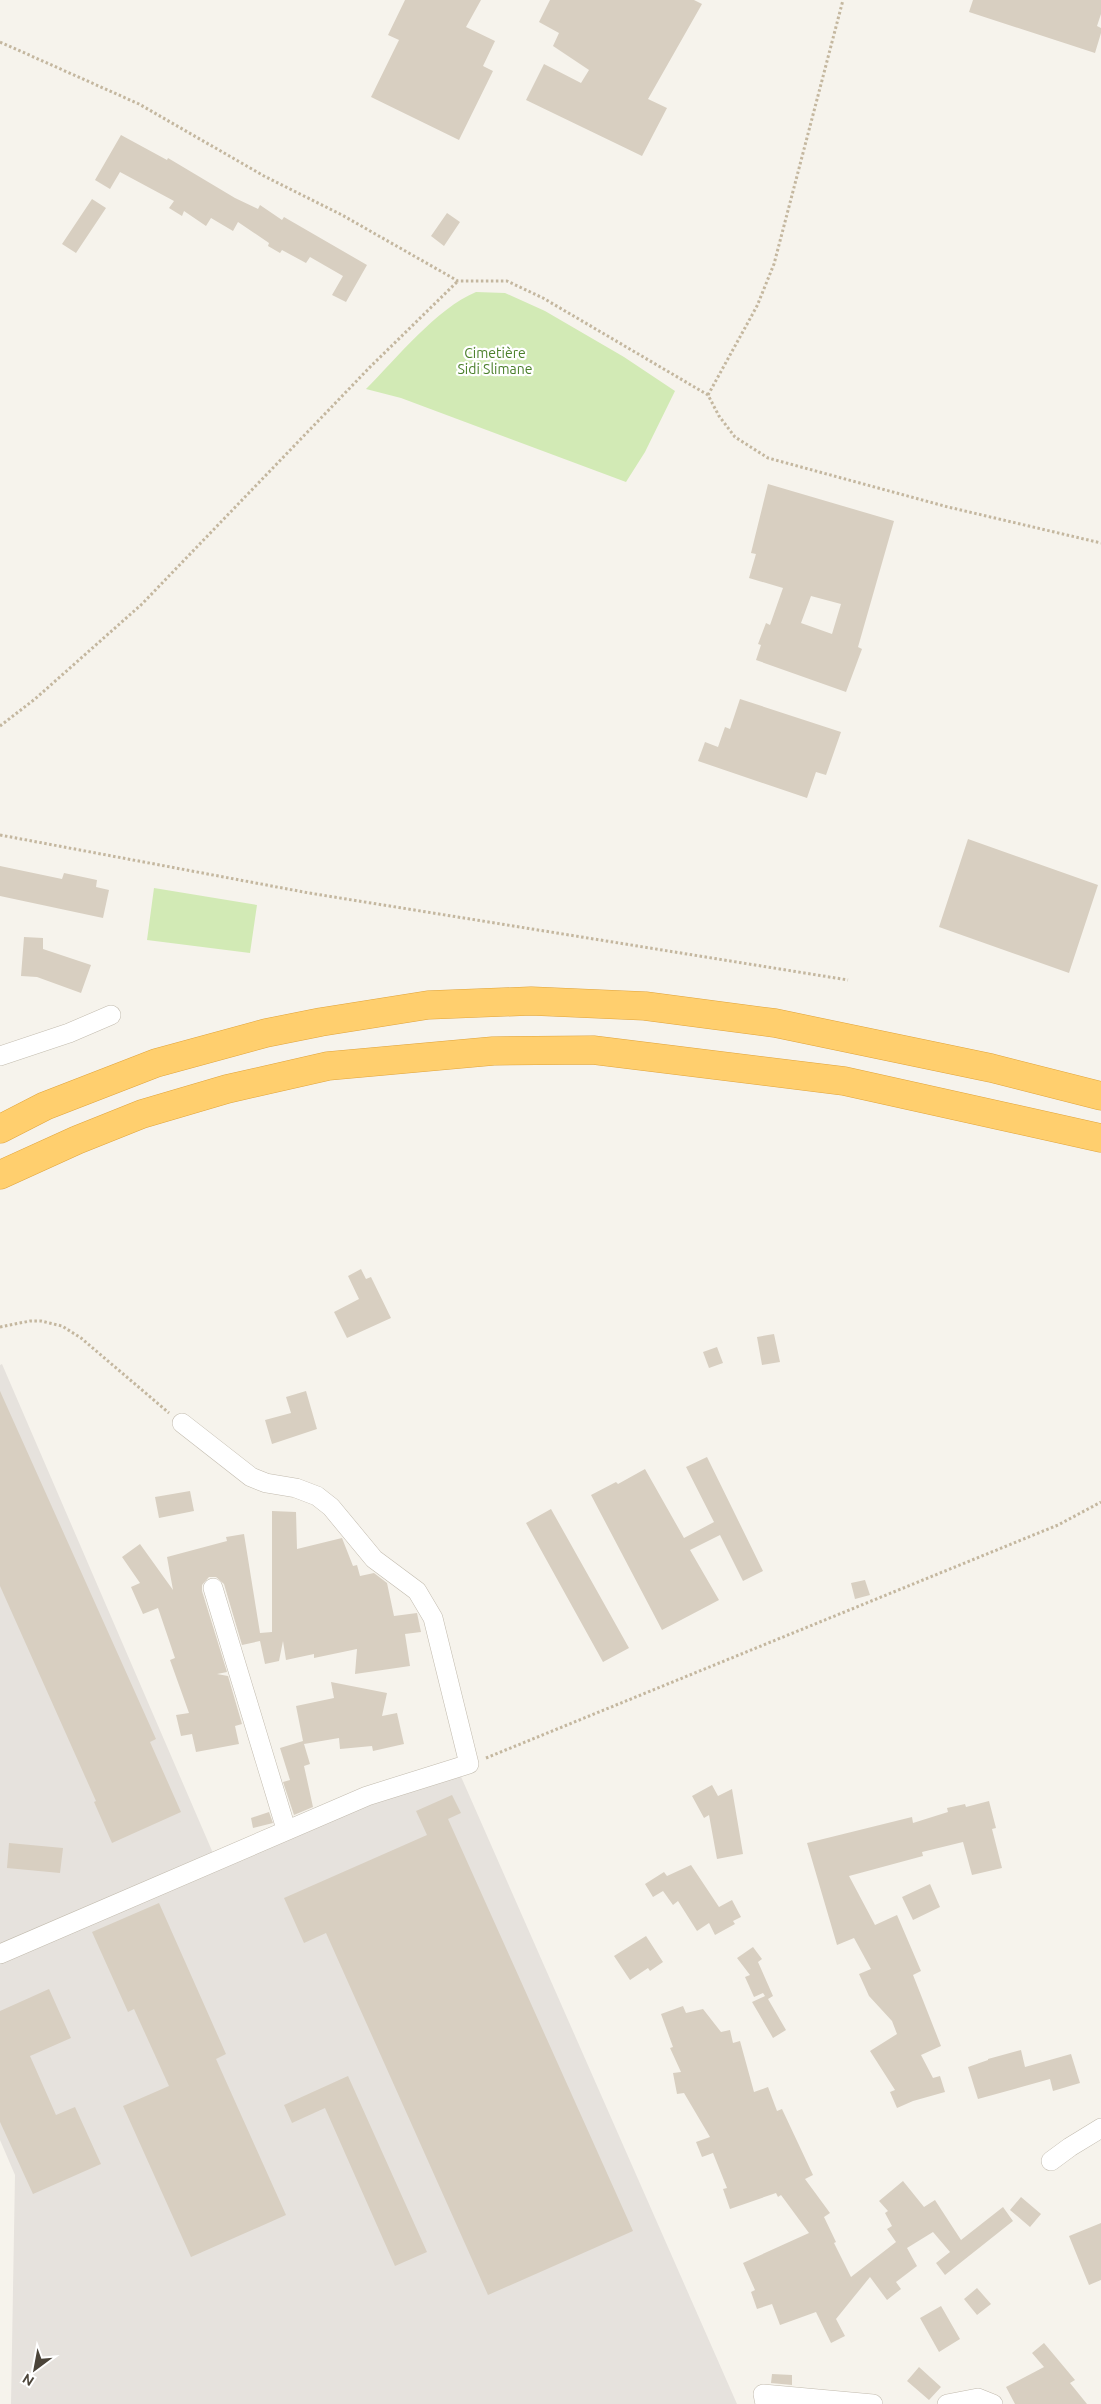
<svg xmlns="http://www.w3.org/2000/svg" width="1101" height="2404" font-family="Ubuntu,sans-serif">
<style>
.industrial{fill:#e6e2dd}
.green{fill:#d2eab5}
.building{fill:#d8cfc1;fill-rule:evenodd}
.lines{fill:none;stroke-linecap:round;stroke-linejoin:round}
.minor-casing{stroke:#c2bbae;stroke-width:20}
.motorway-casing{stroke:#e0a43c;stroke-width:29}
.path{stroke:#c4b79f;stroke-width:3;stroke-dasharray:2.5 2.5;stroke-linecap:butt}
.minor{stroke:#fff;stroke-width:19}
.motorway{stroke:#ffcf6e;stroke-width:28}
.labels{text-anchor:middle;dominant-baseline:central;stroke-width:4.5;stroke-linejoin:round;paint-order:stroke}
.park-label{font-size:14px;fill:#4a7f2a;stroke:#fff}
</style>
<rect width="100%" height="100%" fill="#f6f3ec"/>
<path class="industrial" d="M2 1364 219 1867 455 1763 737 2404H11L15 2175 0 2140V1365Z"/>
<path class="green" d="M476 292 505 293 545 311 624 357 675 391 645 452 626 482 401 398 366 389C396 359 437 308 476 292Z
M154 888 257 905 250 953 147 940Z"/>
<path class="building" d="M405 0H481L466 27 495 41 483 66 493 71 459 140 371 97 399 40 388 35Z
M550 0H694L702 4 648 99 667 108 642 156 526 100 544 64 581 83 589 70 553 46 559 33 539 22Z
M973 0H1101V14L1097 26 1101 28V33L1095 53 969 12Z
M121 135 167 160 168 158 235 198 258 209 260 205 282 220 284 217 367 265 346 302 332 295 343 276 310 257 306 263 282 250 280 253 268 246 269 243 238 222 233 231 211 218 206 226 184 211 182 216 169 208 174 201 120 172 110 189 95 180Z
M92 199 106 208 76 253 62 244Z
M447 213 460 222 444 246 431 236Z
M768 484 894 521 858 647 862 649 846 692 756 660 761 645 758 644 766 623 770 625 783 588 749 578 756 554 751 553ZM811 596 841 604 832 634 801 623Z
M740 699 841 732 826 775 816 772 807 798 698 761 705 742 718 747 725 727 730 729Z
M968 839 1098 885 1069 973 939 927Z
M0 866 62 879 64 873 97 880 96 887 109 890 103 918 0 896Z
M24 937 43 938V949L91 965 81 993 37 977 21 976Z
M361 1269 366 1279 371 1277 391 1318 347 1338 334 1312 359 1299 348 1276Z
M774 1334 780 1362 762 1365 757 1337Z
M717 1347 723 1363 709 1368 703 1352Z
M0 1391 156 1739 150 1742 181 1812 112 1843 94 1802 96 1801 0 1586Z
M306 1391 317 1429 272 1444 265 1420 291 1413 286 1397Z
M707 1457 763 1571 743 1581 720 1535 690 1550 719 1600 662 1630 591 1495 616 1482 618 1484 645 1469 684 1538 714 1522 686 1467Z
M190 1491 194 1511 159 1518 155 1497Z
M551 1509 629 1648 603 1662 526 1523Z
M272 1511 296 1512 297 1549 342 1538 353 1566 357 1565 360 1576 374 1573 387 1583 394 1616 417 1613 421 1632 405 1634 410 1666 355 1674 357 1649 314 1658V1654L286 1660 283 1641 279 1661 265 1664 260 1641 242 1645 224 1584 216 1577H209L202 1585V1591L227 1672 217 1674 228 1676 242 1724 235 1726 239 1744 196 1752 192 1734 181 1736 176 1715 189 1713 170 1660 175 1658 158 1608 143 1614 131 1587 140 1583 122 1557 140 1544 173 1590 167 1557 227 1541 226 1537 244 1534 260 1633 272 1632Z
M865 1580 870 1595 855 1599 851 1583Z
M331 1682 387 1693 382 1716 397 1713 404 1744 373 1751 372 1746 340 1749 339 1738 304 1744 310 1764 304 1766 313 1807 294 1815 283 1782 290 1780 280 1748 303 1741 296 1706 334 1698Z
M712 1785 718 1796 732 1789 743 1854 717 1859 709 1815 704 1818 692 1796Z
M452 1795 461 1813 448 1819 633 2231 488 2295 326 1933 304 1943 284 1898 427 1835 416 1811Z
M989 1801 996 1828 992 1829 1002 1868 972 1875 963 1842 922 1852 923 1856 849 1876 875 1925 897 1915 921 1971 913 1975 941 2046 921 2055 933 2078 940 2076 945 2092 913 2101 897 2108 890 2092 895 2090 870 2051 897 2034 892 2021 869 1996 859 1974 871 1969 854 1938 837 1945 807 1843 912 1817 913 1823 948 1812 947 1808 965 1804 966 1807Z
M269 1812 273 1823 253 1828 251 1818Z
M9 1843 63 1848 60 1873 7 1868Z
M691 1865 719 1907 732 1900 741 1917 733 1921 735 1924 715 1935 709 1923 697 1931 678 1901 673 1905 663 1891 653 1897 645 1884 664 1872 667 1876Z
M930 1884 940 1907 913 1920 902 1897Z
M159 1903 226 2054 216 2059 286 2215 191 2257 123 2106 169 2086 134 2009 128 2012 92 1932Z
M646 1936 663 1962 650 1971 648 1968 630 1980 614 1956Z
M753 1947 762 1959 758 1962 773 1996 768 1999 786 2030 773 2038 752 2002 765 1996 763 1993 754 1997 745 1977 750 1975 737 1958Z
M49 1989 71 2038 30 2056 56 2115 75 2107 101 2164 33 2194 0 2122V2011Z
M683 2006 686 2013 703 2009 721 2032 730 2030 733 2043 740 2041 754 2092 768 2087 777 2111 782 2109 813 2175 805 2179 830 2213 824 2217 836 2242 834 2243 851 2277 896 2242 887 2229 892 2226 885 2213 888 2211 879 2201 903 2181 924 2207 935 2200 961 2240 1003 2207 1013 2221 945 2275 936 2263 950 2252 933 2232 907 2248 917 2266 896 2282 901 2289 887 2300 870 2277 836 2319 845 2336 831 2343 816 2312 780 2325 772 2304 757 2309 751 2292 755 2290 743 2263 809 2233 781 2195 778 2197 776 2193 730 2209 723 2189 727 2188 713 2153 702 2157 696 2142 710 2137 684 2093 677 2094 673 2073 681 2072 670 2048 673 2047 661 2014Z
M1021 2050 1025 2067 1071 2054 1080 2083 1053 2091 1050 2079 978 2099 968 2067 988 2060V2059Z
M348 2076 427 2252 395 2266 325 2108 292 2123 284 2105Z
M1021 2197 1041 2214 1030 2227 1010 2210Z
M1101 2223V2280L1089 2285 1069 2236Z
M977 2288 991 2304 977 2315 964 2299Z
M941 2306 960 2339 939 2352 920 2318Z
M1044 2343 1075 2380 1070 2383 1087 2404H1015L1006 2387 1044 2367 1032 2353Z
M919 2367 941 2387 929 2400 907 2381Z
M772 2374 792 2375V2385L771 2383Z"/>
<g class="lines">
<defs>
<path id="minor" d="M0 1056 69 1033 111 1015
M213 1588 286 1829
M0 1954 367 1796 469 1764 433 1618 417 1591 374 1559 331 1507 317 1496 296 1488 266 1483 251 1477 182 1423
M1051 2161 1070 2147 1101 2128
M765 2404 763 2394 873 2404
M947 2404 978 2398 993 2404"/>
<path id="motorway" d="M0 1129 45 1106 156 1063 266 1033 321 1022 428 1005 531 1001 645 1006 775 1023 991 1068 1101 1096
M0 1175 77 1140 142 1114 227 1089 328 1066 493 1051 593 1050 844 1081 1101 1138"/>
</defs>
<use href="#minor" class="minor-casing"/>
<use href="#motorway" class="motorway-casing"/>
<path class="path" d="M0 42 139 104 264 176 342 215 458 281H507L543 298 708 395 719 416 735 437 768 458 948 507 1101 543
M708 395 757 306 774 264 843 0
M0 726 35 699 142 604 371 366 458 281
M0 835 309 893 848 980
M0 1327 30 1321H41L62 1326 81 1338 169 1413
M486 1758 1058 1525 1101 1502"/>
<use href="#minor" class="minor"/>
<use href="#motorway" class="motorway"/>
</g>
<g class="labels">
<g class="park-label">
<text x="495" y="353">Cimetière<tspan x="495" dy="16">Sidi Slimane</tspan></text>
</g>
</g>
<g transform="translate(35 2369) rotate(212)" stroke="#ffffff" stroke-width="4" paint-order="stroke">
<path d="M0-4L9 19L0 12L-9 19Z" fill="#4b4439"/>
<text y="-8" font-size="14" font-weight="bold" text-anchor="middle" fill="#4b4439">N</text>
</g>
</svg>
